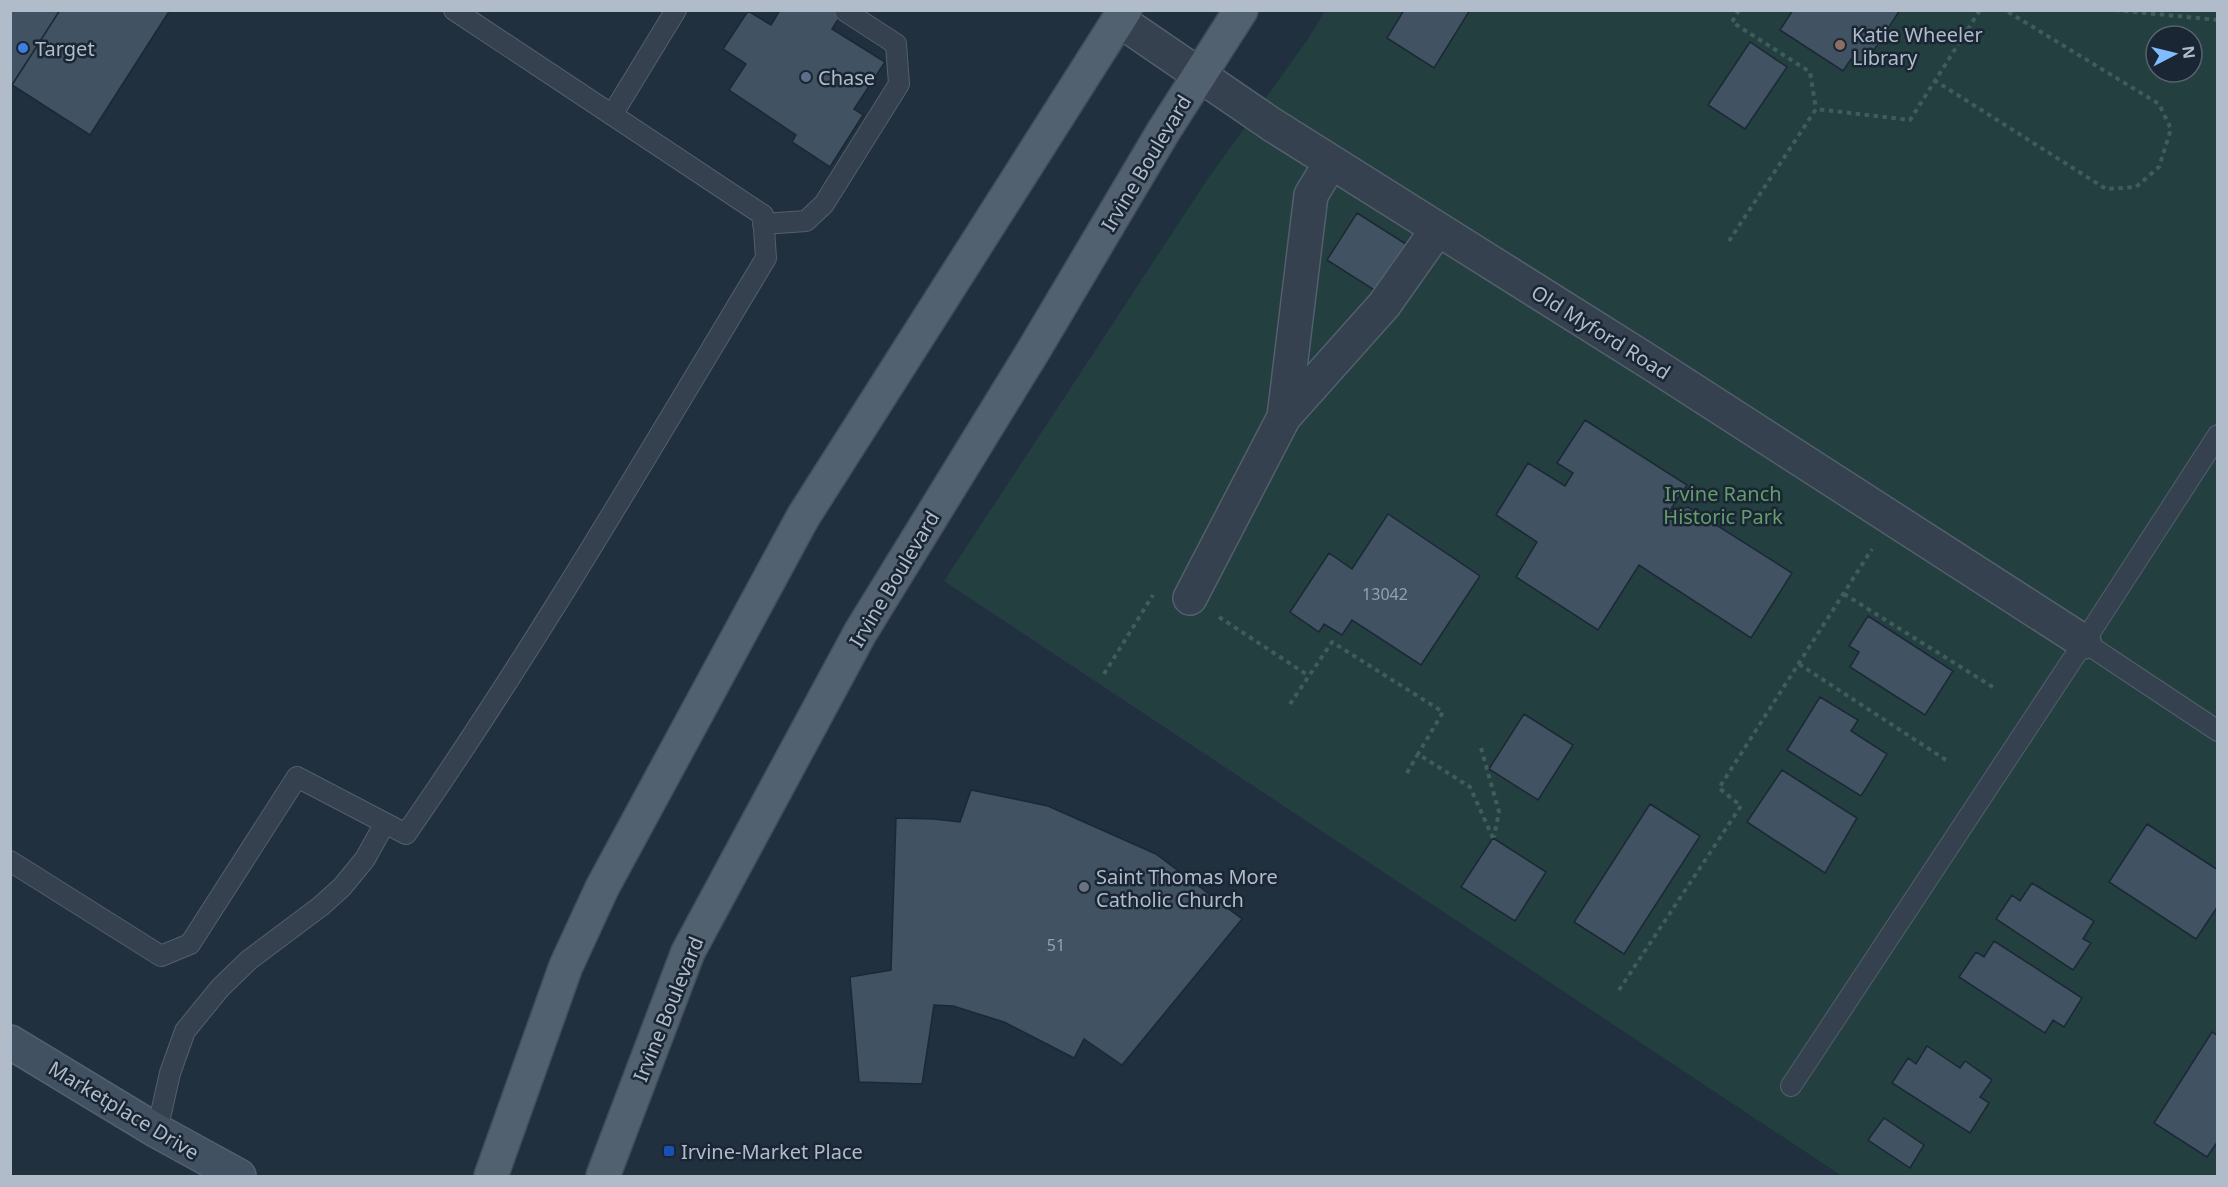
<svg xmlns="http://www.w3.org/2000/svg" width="2228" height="1187" font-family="'Noto Sans',sans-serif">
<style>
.green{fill:#233f40;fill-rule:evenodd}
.building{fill:#415263;stroke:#1c2835;stroke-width:1.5}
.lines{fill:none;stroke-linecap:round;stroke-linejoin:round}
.lane-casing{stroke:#535f6c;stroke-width:22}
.street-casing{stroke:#535f6c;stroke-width:36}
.secondary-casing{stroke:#535f6c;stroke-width:36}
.primary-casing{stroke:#414d5a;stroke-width:36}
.path{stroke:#405c5d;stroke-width:4;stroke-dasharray:4.5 4.5;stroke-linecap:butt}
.lane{stroke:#35414e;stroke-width:20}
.street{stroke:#35414e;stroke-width:33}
.secondary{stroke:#425162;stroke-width:33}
.primary{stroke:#52616f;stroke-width:33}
.education-dot{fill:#8d6e63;stroke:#1a2633;stroke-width:2}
.shop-dot{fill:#3f7fe0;stroke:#1a2633;stroke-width:2}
.service-dot{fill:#5c6f8a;stroke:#1a2633;stroke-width:2}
.worship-dot{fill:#6b7280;stroke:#1a2633;stroke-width:2}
.transit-dot{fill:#1a4fb4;stroke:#1a2633;stroke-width:2}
.labels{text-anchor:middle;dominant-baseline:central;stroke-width:5;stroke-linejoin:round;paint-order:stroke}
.number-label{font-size:16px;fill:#94a2b0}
.poi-label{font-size:20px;fill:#b0bcca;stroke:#1a2633;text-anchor:start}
.street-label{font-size:20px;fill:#b0bcca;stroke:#1a2633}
.park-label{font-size:20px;fill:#659d6d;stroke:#1a2633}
</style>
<rect width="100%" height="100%" fill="#20303f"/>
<path class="green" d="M1325 11H2217V1176H1842L944 581 1207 180 1308 39ZM2156 36H2192V72H2156Z"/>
<path class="building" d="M10 10H60L10 88Z
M60 10H170L90 135 12 85Z
M780 10H844L832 29 885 62 854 109 863 115 830 167 792 142 796 135 729 90 746 64 723 49 748 11 771 25Z
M1404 10H1470L1434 68 1387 38Z
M1793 10H1900L1863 67 1851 59 1843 71 1780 30Z
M1750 42 1787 67 1745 129 1708 105Z
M1357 213 1409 246 1379 293 1327 260Z
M1585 420 1687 485 1669 512 1688 507 1792 573 1751 638 1639 565 1598 630 1516 577 1537 542 1496 515 1528 463 1565 486 1573 473 1557 463Z
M1388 514 1480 576 1421 665 1352 620 1342 635 1324 624 1319 632 1290 612 1329 553 1352 569Z
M1868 616 1953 671 1925 715 1850 667 1859 652 1849 646Z
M1820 697 1858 720 1851 731 1887 754 1861 796 1787 750Z
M1524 714 1573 745 1538 800 1489 769Z
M1782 770 1857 818 1825 873 1747 822Z
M971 790 1048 806 1156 854 1242 919 1122 1065 1084 1039 1074 1058 1004 1022 953 1006 934 1005 922 1084 859 1082 850 977 891 970 896 818 934 819 960 822Z
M1650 804 1700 836 1624 954 1574 922Z
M2147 824 2218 870V906L2196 939 2109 882Z
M1493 838 1546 872 1515 921 1461 887Z
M2032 883 2094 921 2083 939 2091 943 2073 970 1996 919 2012 895 2020 901Z
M1994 941 2082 998 2064 1027 2053 1020 2045 1033 1959 977 1976 952 1984 957Z
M2212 1032 2218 1036V1141L2207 1157 2154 1123Z
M1927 1046 1960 1068 1965 1061 1992 1080 1980 1097 1989 1103 1970 1133 1892 1083 1908 1058 1916 1064Z
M1884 1118 1924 1145 1910 1168 1868 1140Z"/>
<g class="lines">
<defs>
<path id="lane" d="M612 115 676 10
M763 224 806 221 824 204 899 84 896 44 845 11
M2084 642 2218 731
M10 861 161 956 190 944 297 777 406 834C535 648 649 452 766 258L763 215 454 10
M1791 1086 2084 642 2218 435
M157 1131 170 1073 185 1031 220 988 249 960 321 906 342 887 365 859 385 823"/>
<path id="street" d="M1119 20 1271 124 1651 363 2084 642
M1284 417 1311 195 1331 162
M1190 598 1284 417 1384 305 1437 230"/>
<path id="secondary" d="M10 1042 157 1131 239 1176"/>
<path id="primary" d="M491 1176 566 966 602 888 803 517 1125 10
M603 1176 688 952 860 633 1035 348 1163 132 1241 10"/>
</defs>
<use href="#lane" class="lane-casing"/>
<use href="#street" class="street-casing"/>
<use href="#secondary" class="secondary-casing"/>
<use href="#primary" class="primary-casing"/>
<path class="path" d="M1739 10 1732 22 1810 72 1816 109
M2115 10 2218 20
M1934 80 2106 189 2136 187 2159 167 2171 129 2159 104 2005 10
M1729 241 1816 109 1910 120 1980 10
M1844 594 1996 689
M1219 617 1309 676
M1799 664 1949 762
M1104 674 1153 595
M1290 704 1332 642 1443 712 1418 754
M1481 748 1499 812 1494 837
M1407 773 1418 754 1470 787 1493 838
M1619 990 1741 806 1719 788 1872 549"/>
<use href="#lane" class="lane"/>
<use href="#street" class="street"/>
<use href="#secondary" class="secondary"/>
<use href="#primary" class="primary"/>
</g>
<circle class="education-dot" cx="1840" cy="45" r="6"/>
<circle class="shop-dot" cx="23" cy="48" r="6"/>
<circle class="service-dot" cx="806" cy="77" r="6"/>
<circle class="worship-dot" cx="1084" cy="887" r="6"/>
<rect class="transit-dot" x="663" y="1145" width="12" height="12" rx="3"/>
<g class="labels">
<g class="number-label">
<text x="1385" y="594">13042</text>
<text x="1056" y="945">51</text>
</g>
<g class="poi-label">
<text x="1852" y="34">Katie Wheeler<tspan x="1852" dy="23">Library</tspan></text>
<text x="35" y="48">Target</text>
<text x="818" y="77">Chase</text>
<text x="1096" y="876">Saint Thomas More<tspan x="1096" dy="23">Catholic Church</tspan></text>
<text x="681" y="1151">Irvine-Market Place</text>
</g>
<g class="street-label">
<text transform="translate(1146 163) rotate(-59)">Irvine Boulevard</text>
<text transform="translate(1601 332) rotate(32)">Old Myford Road</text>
<text transform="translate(894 579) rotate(-59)">Irvine Boulevard</text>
<text transform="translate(668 1009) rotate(-68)">Irvine Boulevard</text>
<text transform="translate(124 1110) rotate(31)">Marketplace Drive</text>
</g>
<g class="park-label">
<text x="1723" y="493">Irvine Ranch<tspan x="1723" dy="23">Historic Park</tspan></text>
</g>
</g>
<rect width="2228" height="1187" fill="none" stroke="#b0bcca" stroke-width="24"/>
<g transform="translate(2174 54) rotate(83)"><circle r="28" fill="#1a2633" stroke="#56626f" stroke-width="1.5"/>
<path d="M0-4.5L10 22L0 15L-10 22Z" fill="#80bcff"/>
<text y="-9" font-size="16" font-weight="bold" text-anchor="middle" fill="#b0bcca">N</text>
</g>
</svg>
